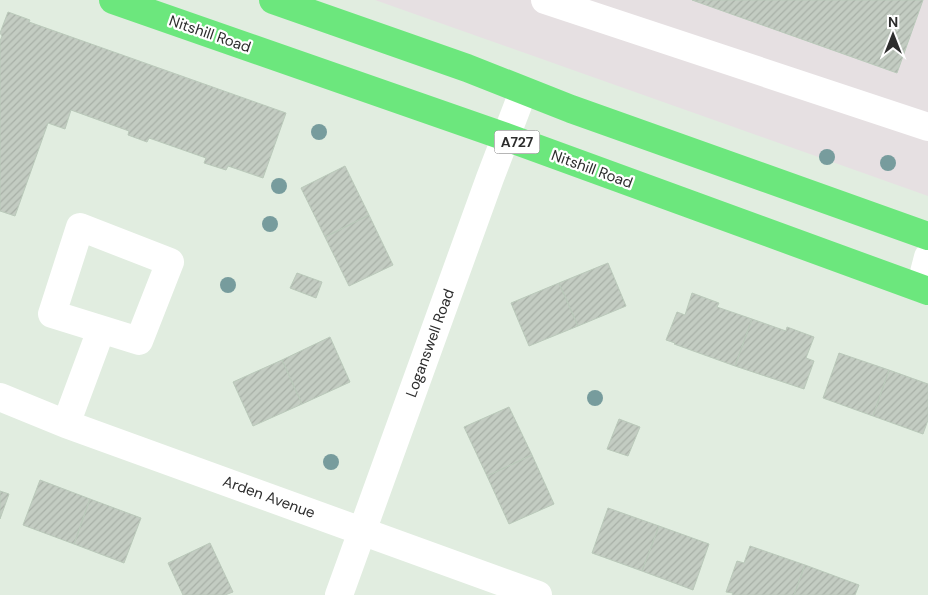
<svg xmlns="http://www.w3.org/2000/svg" width="928" height="595" font-family="'DM Sans',sans-serif">
<style>
.industrial{fill:#e6e0e2}
.building{fill:url(#building-hatch);stroke:#bac9ba}
.lines{fill:none;stroke-linecap:round;stroke-linejoin:round}
.minor{stroke:#fff;stroke-width:28}
.major{stroke:#6ce77d;stroke-width:28}
.tree{fill:#779c9d}
.labels{text-anchor:middle;dominant-baseline:central;stroke-width:4.5;stroke-linejoin:round;paint-order:stroke}
.shield{fill:#fff;stroke:#6c6c6c;stroke-width:1}
.shield-label{font-size:14px;font-weight:bold;fill:#2d2d2d}
.street-label{font-size:15px;fill:#2d2d2d;stroke:#fff}
</style>
<defs>
<pattern id="building-hatch" width="6" height="6" patternUnits="userSpaceOnUse" patternTransform="scale(1.25)"><rect width="6" height="6" fill="#c3ccc2"/><path d="M-1 1l2-2M0 6l6-6M5 7l2-2" fill="none" stroke="#a8b0a7"/></pattern>
</defs>
<rect width="100%" height="100%" fill="#e1ede0"/>
<path class="industrial" d="M375 0H928V196L838 164Z"/>
<path class="building" d="M692 0H923L897 73Z
M8 12 30 20 29 22 286 113 263 178 228 166 226 170 204 163 206 158 149 138 147 142 128 135 129 131 71 110 65 129 48 123 15 216 0 211V41L2 36 0 33Z
M345 166 369 215 325 237 301 188Z
M369 215 393 265 349 286 325 237Z
M608 263 626 306 578 326 559 283Z
M297 273 322 282 316 298 290 288Z
M559 283 578 326 529 346 511 303Z
M692 293 719 303 717 307 752 319 735 366 674 344 675 343 666 340 677 312 685 315Z
M752 319 786 331 787 327 814 337 806 358 814 361 804 389 735 366Z
M330 337 350 382 302 404 282 360Z
M839 353 889 370 873 416 823 398Z
M282 360 302 404 253 426 233 382Z
M889 370 928 384V420L923 434 873 416Z
M509 407 532 455 487 476 464 427Z
M619 419 640 427 628 456 607 449Z
M532 455 554 504 509 524 487 476Z
M40 480 90 499 74 544 23 525Z
M0 491 9 494 0 519Z
M90 499 141 518 124 563 74 544Z
M608 508 659 526 642 571 592 553Z
M659 526 709 544 693 590 642 571Z
M210 543 233 592 225 595H183L168 563Z
M750 546 805 565 794 595H732L733 593 726 592 737 561 744 563Z
M805 565 859 585 855 595H794Z"/>
<g class="lines">
<path class="minor" d="M545 0 928 127
M80 227 170 262 139 341 52 314Z
M920 288 928 257
M0 397 66 424 538 595
M66 424 101 330
M339 595 490 178 523 92"/>
<path class="major" d="M113 0 506 137 928 291
M273 0 467 68 571 109 928 236"/>
</g>
<g class="tree">
<circle cx="319" cy="132" r="8"/>
<circle cx="827" cy="157" r="8"/>
<circle cx="888" cy="163" r="8"/>
<circle cx="279" cy="186" r="8"/>
<circle cx="270" cy="224" r="8"/>
<circle cx="228" cy="285" r="8"/>
<circle cx="595" cy="398" r="8"/>
<circle cx="331" cy="462" r="8"/>
</g>
<g class="labels">
<rect class="shield" x="494.5" y="130.5" width="45" height="23" rx="4"/>
<g class="shield-label">
<text x="517" y="142">A727</text>
</g>
<g class="street-label">
<text transform="translate(210 34) rotate(19)">Nitshill Road</text>
<text transform="translate(592 169) rotate(20)">Nitshill Road</text>
<text transform="translate(430 343) rotate(-70)">Loganswell Road</text>
<text transform="translate(269 497) rotate(20)">Arden Avenue</text>
</g>
</g>
<g transform="translate(893 35)" stroke="#ffffff" stroke-width="4" paint-order="stroke">
<path d="M0-4L9 19L0 12L-9 19Z" fill="#2d2d2d"/>
<text y="-8" font-size="14" font-weight="bold" text-anchor="middle" fill="#2d2d2d">N</text>
</g>
</svg>
